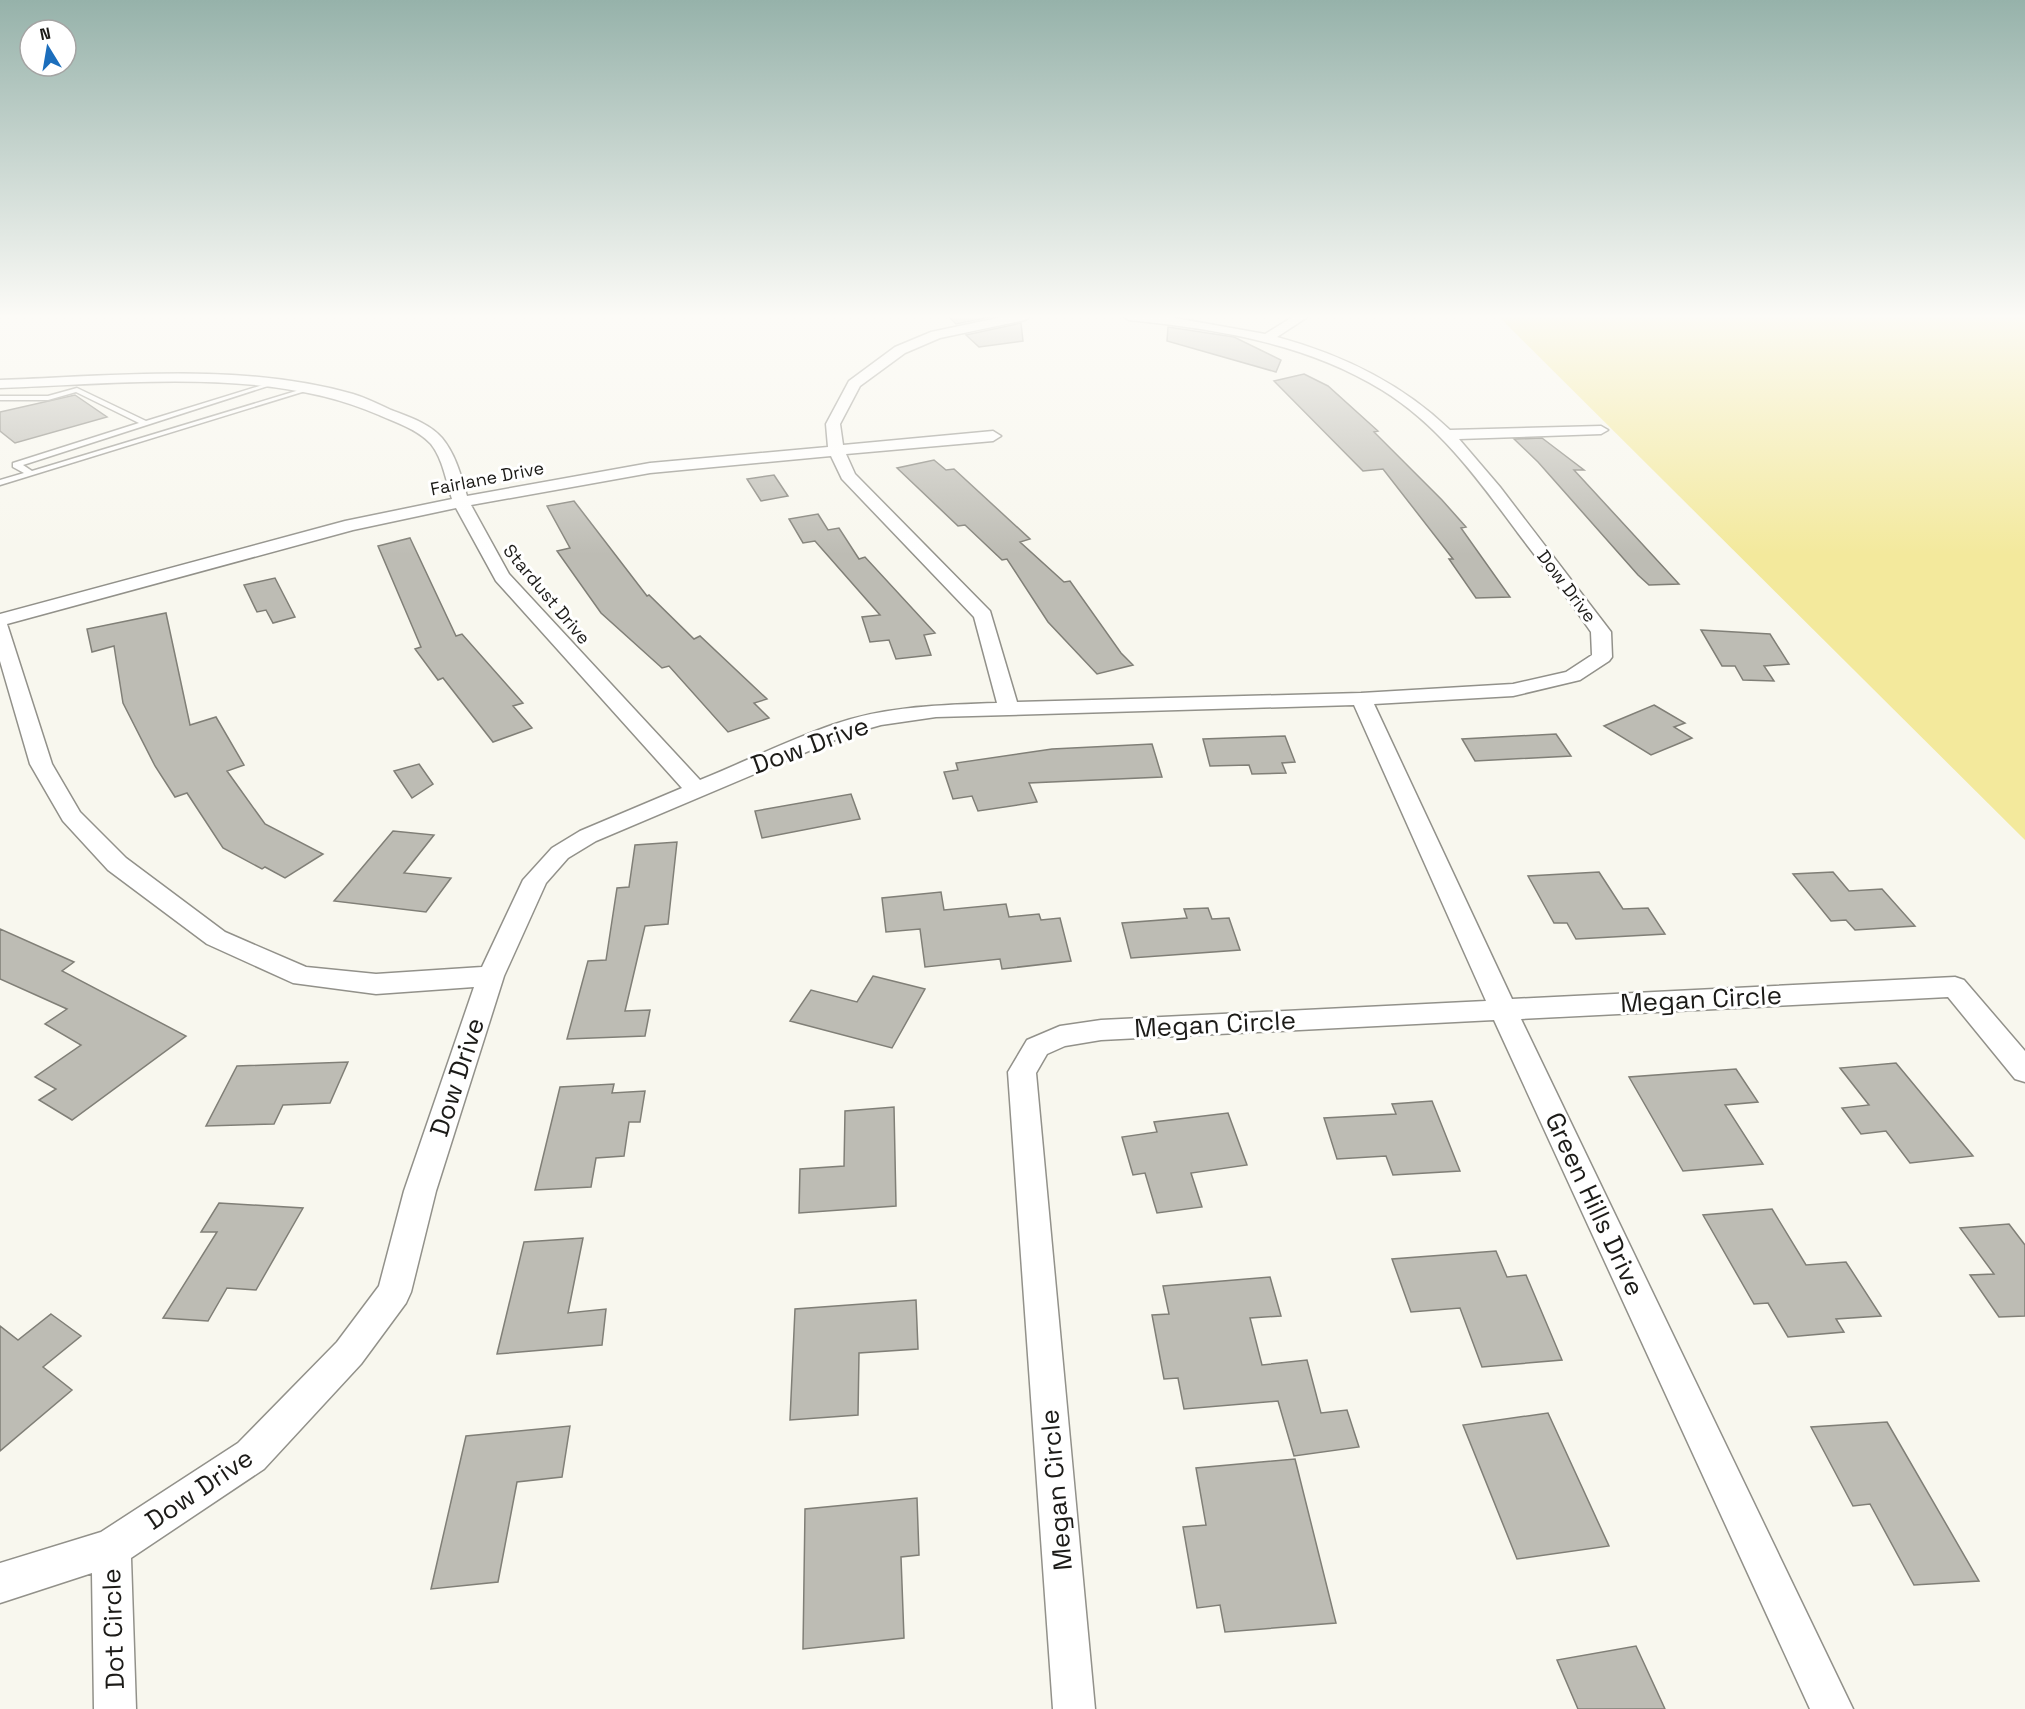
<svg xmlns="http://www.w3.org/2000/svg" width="2025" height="1709" font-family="'Space Grotesk',sans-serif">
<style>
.green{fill:#f3e99c}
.building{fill:#bdbcb4;stroke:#807f77;stroke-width:1.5}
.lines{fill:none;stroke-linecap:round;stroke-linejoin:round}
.lane-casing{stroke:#92918a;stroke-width:3}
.street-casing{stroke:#92918a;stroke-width:3}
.lane{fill:#fff;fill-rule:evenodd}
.street{fill:#fff;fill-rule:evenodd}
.labels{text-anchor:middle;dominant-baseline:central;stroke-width:6;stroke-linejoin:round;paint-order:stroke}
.far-street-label{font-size:18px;fill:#1c1b18;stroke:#fff}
.near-street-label{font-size:26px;fill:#1c1b18;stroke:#fff}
</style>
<rect width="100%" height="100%" fill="#f8f7ee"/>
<path class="green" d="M1498 316H2025V840Z"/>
<path class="building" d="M948 316H995L956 324Z
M1021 323 1023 341 979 347 966 335Z
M1168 327 1234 337 1281 360 1276 372 1167 341Z
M1304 374 1328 386 1378 431 1374 432 1442 500 1466 527 1461 528 1510 597 1476 598 1449 559H1453L1383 469 1363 471 1274 381Z
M75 395 107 417 15 443 0 431V412Z
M1542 438 1584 470H1574L1679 584 1649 585 1638 575 1538 462 1514 439Z
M934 460 946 470 954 469 1030 539 1020 542 1064 582 1070 581 1121 653 1133 665 1097 674 1048 622 1007 559 1002 560 965 525 958 526 897 468Z
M774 475 788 496 761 501 747 479Z
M574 501 647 596 649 595 694 639 700 636 767 699 754 703 769 718 728 732 669 666 662 668 601 613 557 551 570 548 547 506Z
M818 514 828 530 839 528 859 559 865 557 935 633 924 635 931 655 896 659 889 640 870 642 862 617 880 615 815 541 803 543 789 519Z
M410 538 456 636 462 634 523 703 513 706 532 728 493 742 443 678 438 680 415 649 421 647 378 546Z
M275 578 295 617 273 623 266 610 257 612 244 585Z
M166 613 190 725 216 717 244 765 227 771 265 824 323 854 285 878 265 867 262 869 223 848 187 793 175 797 155 766 123 703 114 646 92 652 87 629Z
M1701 630 1770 634 1789 664 1764 666 1774 681 1743 680 1735 666H1722Z
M1654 705 1685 723 1674 727 1692 738 1651 755 1604 726Z
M1556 734 1571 756 1475 761 1462 739Z
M1285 736 1295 762 1282 763 1286 773 1252 774 1249 765 1210 766 1203 739Z
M1152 744 1162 777 1029 783 1037 802 978 811 972 796 953 799 944 772 958 770 956 763 1052 749Z
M419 764 433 784 412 798 394 771Z
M851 794 860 819 762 838 755 811Z
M393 831 434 835 404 873 451 878 426 912 334 901Z
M677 842 668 924 645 926 625 1011 650 1010 645 1036 567 1039 588 961 606 960 617 888 629 887 635 845Z
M1599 872 1623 909 1648 908 1665 934 1576 939 1567 923H1554L1528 876Z
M1833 872 1849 891 1882 889 1915 926 1855 930 1846 920 1831 921 1793 874Z
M941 892 944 910 1006 904 1009 917 1039 914 1041 920 1060 918 1071 961 1002 969 1000 959 925 967 920 929 886 932 882 898Z
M1208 908 1212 919 1229 918 1240 950 1131 958 1122 923 1187 918 1184 909Z
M0 929 74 962 62 971 186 1036 72 1120 39 1100 56 1089 35 1077 81 1045 45 1024 67 1009 0 979Z
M873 976 925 989 892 1048 790 1021 811 990 857 1002Z
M348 1062 330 1103 283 1105 274 1124 206 1126 237 1066Z
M1896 1063 1973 1156 1910 1163 1886 1131 1861 1134 1842 1108 1869 1105 1840 1068Z
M1736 1069 1758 1102 1725 1105 1763 1164 1683 1171 1629 1077Z
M614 1084 612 1093 645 1091 640 1122H629L624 1156 596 1158 591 1187 535 1190 560 1087Z
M1432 1101 1460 1171 1393 1175 1386 1156 1337 1159 1324 1118 1396 1114 1392 1104Z
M894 1107 896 1206 799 1213 800 1169 844 1166 845 1111Z
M1228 1113 1247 1165 1191 1173 1202 1207 1157 1213 1145 1173 1133 1175 1122 1137 1157 1132 1154 1122Z
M219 1203 303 1208 256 1290 227 1288 208 1321 163 1318 217 1232H201Z
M1772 1209 1806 1265 1846 1262 1881 1316 1836 1319 1844 1332 1788 1337 1768 1303 1754 1304 1703 1215Z
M2009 1224 2025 1245V1316L1999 1317 1970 1275 1994 1274 1960 1228Z
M583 1238 568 1313 606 1309 602 1345 497 1354 524 1242Z
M1496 1251 1507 1277 1526 1275 1562 1360 1482 1367 1460 1308 1411 1312 1392 1259Z
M1270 1277 1281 1316 1250 1318 1262 1365 1307 1360 1321 1413 1347 1410 1359 1447 1294 1456 1278 1401 1184 1409 1178 1378 1164 1379 1152 1315 1169 1314 1163 1286Z
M916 1300 918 1349 859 1353 858 1415 790 1420 795 1309Z
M51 1314 81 1336 43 1367 72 1390 0 1451V1326L18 1340Z
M1548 1413 1609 1546 1517 1559 1463 1425Z
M1887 1422 1979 1581 1914 1585 1870 1504 1853 1506 1811 1427Z
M570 1426 562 1477 517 1482 498 1582 431 1589 466 1436Z
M1295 1459 1336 1623 1225 1632 1220 1605 1197 1608 1183 1527 1206 1525 1196 1468Z
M917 1498 919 1555 901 1557 904 1638 803 1649 805 1509Z
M1636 1646 1665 1709H1578L1557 1660Z"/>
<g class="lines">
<defs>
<path id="lane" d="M266 384 271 385 23 465 32 471 306 388 312 389 0 485V480L24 473 13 467V463L139 423 76 392 48 400H0V396H48L77 388 146 421Z"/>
<path id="street" d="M1007 316H1031L1025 320 940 338 905 353 860 386 840 424 843 445 993 431 1001 436 993 441 846 454 855 474 990 611 1017 702 1361 693 1513 684 1566 672 1592 655 1591 632C1568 598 1543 566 1518 533 1478 479 1439 425 1382 390 1306 343 1216 329 1129 320L1123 316H1164L1265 334 1294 316H1309L1277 337C1343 355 1401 383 1450 430L1601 426 1608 430 1601 434 1459 439 1500 487 1611 632 1612 657 1609 661 1580 680 1513 696 1374 704 1512 999 1955 977 1964 980 2025 1051V1082L2015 1079 1948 997 1521 1019 1853 1709H1810L1494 1020 1101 1040 1065 1046 1047 1054 1036 1073 1095 1709H1053L1008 1072 1027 1040 1060 1026 1101 1020 1486 1001 1354 705 936 717 881 725 849 734 596 841 568 858 546 883 504 976 436 1191 411 1292 406 1303 361 1364 264 1469 131 1558 136 1709H94L92 1573 0 1603V1563L101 1532 238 1443 337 1342 379 1286 404 1191 474 987 376 994 293 983 207 944 108 870 63 821 30 764 0 661V614L345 521 452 499C446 481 443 459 431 444 417 429 397 423 379 415 270 366 118 384 0 388V380C116 376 240 362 353 394 366 398 378 404 391 410 409 417 429 423 442 438 456 455 461 476 467 496L650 463 828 447 826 424 849 381 895 347 931 332ZM831 456 842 479 974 617 997 703C942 705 884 706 832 725 787 741 744 762 700 780L509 574 471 505 650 473ZM456 508 496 581 682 788 580 831 552 848 523 880 482 967 376 974 306 967 225 932 126 858 80 812 52 764 7 624 353 530Z"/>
</defs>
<use href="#lane" class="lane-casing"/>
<use href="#street" class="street-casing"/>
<use href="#lane" class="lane"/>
<use href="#street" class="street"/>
</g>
<linearGradient id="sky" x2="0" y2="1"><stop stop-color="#96b2aa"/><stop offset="0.57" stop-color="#fcfbf7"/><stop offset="1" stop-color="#fcfbf7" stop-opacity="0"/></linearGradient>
<rect width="2025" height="555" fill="url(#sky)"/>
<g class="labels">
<g class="far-street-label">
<text transform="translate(487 478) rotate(-11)">Fairlane Drive</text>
<text transform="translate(1567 586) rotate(53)">Dow Drive</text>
<text transform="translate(547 594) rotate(50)">Stardust Drive</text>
</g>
<g class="near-street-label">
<text transform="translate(810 745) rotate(-20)">Dow Drive</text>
<text transform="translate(1701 999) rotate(-3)">Megan Circle</text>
<text transform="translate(1215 1024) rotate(-3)">Megan Circle</text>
<text transform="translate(457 1077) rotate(-72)">Dow Drive</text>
<text transform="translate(1595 1204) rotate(65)">Green Hills Drive</text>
<text transform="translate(199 1489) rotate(-34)">Dow Drive</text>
<text transform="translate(1056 1490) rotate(-95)">Megan Circle</text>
<text transform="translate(113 1629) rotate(-92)">Dot Circle</text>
</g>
</g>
<g transform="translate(48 48) rotate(349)"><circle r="28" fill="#ffffff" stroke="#a4a4a3" stroke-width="1.5"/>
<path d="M0-4.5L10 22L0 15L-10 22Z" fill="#1c6ebc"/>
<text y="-9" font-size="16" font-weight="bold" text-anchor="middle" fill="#1c1b18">N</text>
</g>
</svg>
